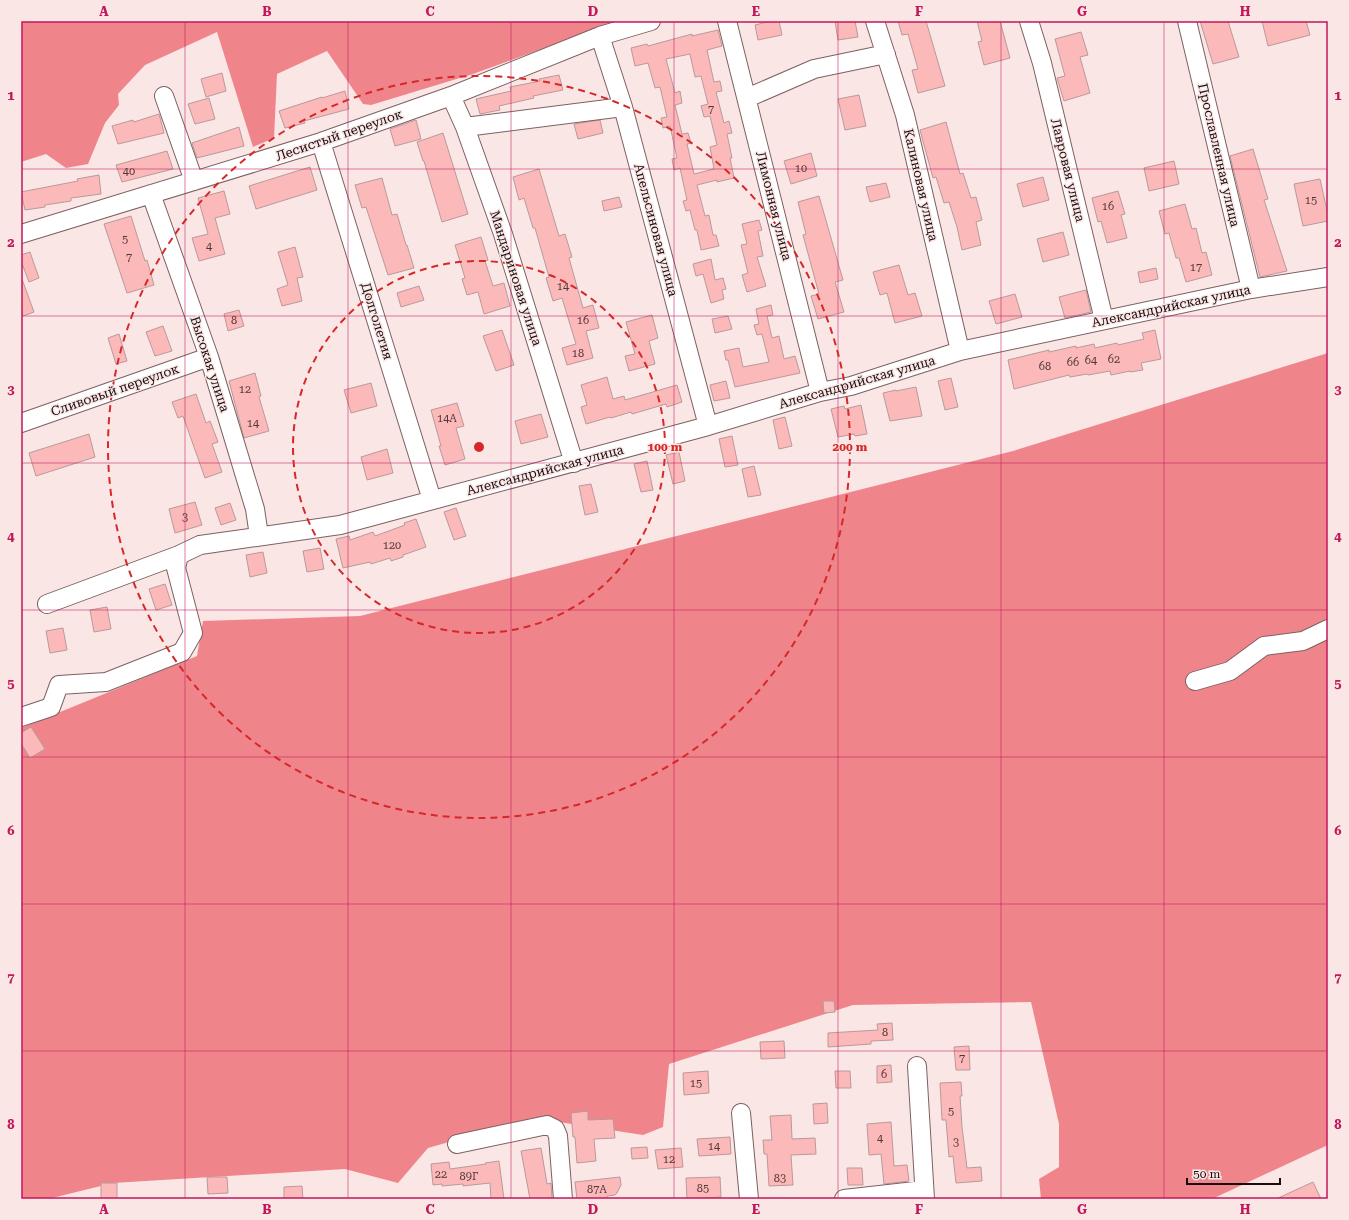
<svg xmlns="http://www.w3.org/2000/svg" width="1349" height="1220" font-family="'Roboto Serif',serif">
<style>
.forest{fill:#ef858b}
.building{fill:#fcb9ba;stroke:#ba999a;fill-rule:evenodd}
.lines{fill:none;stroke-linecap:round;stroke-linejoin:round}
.minor-casing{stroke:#7e6061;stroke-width:20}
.minor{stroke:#fff;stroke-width:18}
.grid{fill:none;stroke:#c2185b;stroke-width:1;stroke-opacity:0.55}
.ring{fill:none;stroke:#d62828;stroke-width:2;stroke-dasharray:7 5}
.labels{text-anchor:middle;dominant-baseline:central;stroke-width:3;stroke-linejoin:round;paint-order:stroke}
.number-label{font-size:11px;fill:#513838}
.street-label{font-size:13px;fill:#180d0d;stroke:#fbe6e6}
.centre{fill:#d62828;stroke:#fbe6e6;stroke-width:2}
.ring-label{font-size:12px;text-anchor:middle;font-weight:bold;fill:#d62828;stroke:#fbe6e6;stroke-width:3;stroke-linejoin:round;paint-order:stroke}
.neatline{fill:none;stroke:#c2185b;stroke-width:1.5}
.grid-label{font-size:13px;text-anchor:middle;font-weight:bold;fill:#c2185b}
</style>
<rect width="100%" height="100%" fill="#fbe6e6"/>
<path class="forest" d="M21 21H619L473 74 371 105 363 104 327 51 277 74 274 138 253 147 217 32 145 65 118 94 119 105 105 123 88 164 66 168 46 154 21 162Z
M1328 353V1145L1212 1199H1041L1039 1179 1059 1167V1124L1031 1002 853 1005 669 1064 663 1127 643 1135 533 1118 428 1148 398 1183 345 1169 113 1183 48 1199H21V728L197 656 203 621 360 616 1013 451Z"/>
<path class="building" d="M771 21H779L782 35 758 40 755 25Z
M835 21H855L858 37 838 40Z
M898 21H926L945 86 918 93 912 70 918 69 908 34 902 35Z
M977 21H1000L1010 58 984 65 978 42 982 41Z
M1200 21H1228L1239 57 1213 64Z
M1262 21H1306L1310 35 1268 46Z
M718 30 722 46 707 50 714 82 720 81 722 91 716 92 724 123 729 121 732 133 727 134 732 158H730L734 178 717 182V180L697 185 705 216 709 215 713 235H716L719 246 701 250 697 230H695L690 210 686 211 683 201 687 200 680 168 674 170 672 159 677 158 670 126 663 128 661 118 667 117 660 87 655 88 648 63 635 66 631 48 647 44 648 46 692 34V36ZM690 54 695 77 701 76 708 104 701 106 704 117 710 116 717 145 710 147 714 169 694 174 687 144 691 143 688 133 682 134 675 105 682 103 680 91 675 93 666 59Z
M1081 32 1088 55 1080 57 1090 93 1064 101 1057 78 1065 76 1055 39Z
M222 73 226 91 206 97 201 79Z
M559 75 563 90 533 96 534 98 499 106 500 110 480 114 476 99 511 91 510 87 540 81 539 79Z
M345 91 349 109 304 121 305 123 285 128 279 111 322 97V98Z
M859 95 866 126 845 130 838 99Z
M209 98 215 119 195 124 188 104Z
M159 114 164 133 118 144 112 126 133 120 134 122Z
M416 120 421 139 395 146 390 129Z
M600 120 603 133 578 139 574 124Z
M946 122 960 174 963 173 971 198 976 197 982 220 976 222 981 245 962 250 957 227 949 202 944 203 936 177 933 178 920 130Z
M239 127 244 146 197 158 192 143Z
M443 133 468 214 442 222 424 161H423L417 142Z
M1253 149 1268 199 1264 200 1287 271 1260 277 1230 156Z
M167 151 173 169 122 182 116 165Z
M811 153 817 176 791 184 784 161Z
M1174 161 1179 184 1149 191 1144 168Z
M310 167 317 190 256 209 249 186Z
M539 169 559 236 565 234 572 257 569 258 583 308 593 305 599 328 586 331 593 358 567 365 562 348 576 344 562 298 553 301 546 278 549 277 535 228H533L524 198 519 200 513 177Z
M99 175 101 194 71 198V201L45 205V207L25 210 21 192 78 181 77 179Z
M1043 177 1049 200 1023 207 1017 184Z
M382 178 392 215 397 214 406 245H407L414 268 388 275 366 207 362 208 355 185Z
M1320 179 1328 215V221L1303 226 1294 184Z
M886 183 890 197 870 202 866 187Z
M224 191 230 214 215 218 225 254 199 261 192 238 208 234 198 198Z
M1118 191 1125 214 1121 215 1127 238 1107 243 1101 221 1098 222 1092 198Z
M819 196 843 280 835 282 844 312 818 319 811 296 819 294 803 235 806 234 798 202Z
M619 197 622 207 604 211 602 201Z
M1185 204 1192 229 1196 228 1202 253 1206 252 1212 275 1186 282 1179 258H1176L1169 233 1165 234 1159 211Z
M131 216 145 261 147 260 154 285 127 293 104 224Z
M759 220 762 230 758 231 763 256 757 257 766 286 747 292 742 275 748 273 741 245 747 244 742 224Z
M1063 232 1069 255 1043 262 1037 239Z
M481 237 488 260 485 261 493 286 504 283 510 306 484 314 478 292 467 295 462 279 465 278 455 245Z
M295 247 303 277 297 278 302 301 282 306 277 289 288 285 278 252Z
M30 252 39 278 29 282 21 261V255Z
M711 259 715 280 723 278 726 289 722 290 724 299 711 303 703 274 696 276 693 264Z
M899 265 908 295 915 293 922 316 895 323 887 293 880 295 873 272Z
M1156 268 1158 279 1140 283 1138 272Z
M21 279H22L34 312 23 316 21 309Z
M419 286 424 300 401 307 397 293Z
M1086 290 1091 312 1065 318 1059 297Z
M1015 294 1022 317 996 324 989 301Z
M771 305 773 315 767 316 772 338 779 336 784 359 795 356 800 373 735 387 728 360H726L724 351 739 348 743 367 769 362 762 334 757 335 754 325 759 324 756 309Z
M239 310 244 326 228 331 224 314Z
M652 315 658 338 649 341 655 364 629 371 625 356 635 354 626 322Z
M728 316 732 329 715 333 712 319Z
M163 326 172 351 155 356 146 332Z
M502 330 514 365 496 371 483 336Z
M1155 330 1161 359 1141 363 1143 370 1130 372V371L1111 375 1110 371 1088 375 1087 374 1070 377 1069 375 1014 389 1008 360 1049 350V352L1076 346V348L1094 344 1095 348 1117 343 1118 345 1144 339 1142 333Z
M119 334 127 361 116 364 108 338Z
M255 373 261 396 259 397 269 431 244 438 229 381Z
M607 377 613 399 624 396 625 400 677 385 682 402 667 407 666 404 632 414 631 412 611 418 610 417 586 424 581 407 587 405 581 385Z
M951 378 958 407 945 410 938 381Z
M726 381 730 398 714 401 710 385Z
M371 383 377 406 351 413 344 390Z
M916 387 922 416 890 421 883 393 896 390V391Z
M196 394 206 423 210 421 218 442 212 444 222 472 205 478 183 416 178 418 172 402Z
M457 403 464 426 456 428 465 459 445 465 439 446H441L431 410Z
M861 405 867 434 855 436 854 434 838 437 831 409 844 406 845 409Z
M541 414 548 437 521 444 515 421Z
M785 417 792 446 779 449 773 420Z
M89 434 95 457 36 476 29 453Z
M732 436 738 465 725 467 719 439Z
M387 449 393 473 367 480 361 457Z
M679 452 685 481 673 484 666 455Z
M647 461 653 490 641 492 634 464Z
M754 466 761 495 748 497 742 469Z
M591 484 598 512 585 515 579 486Z
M195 502 202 525 175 533 169 509Z
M230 503 236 520 221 525 215 508Z
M456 508 466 536 454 540 444 512Z
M416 519 426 547 403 555V557L391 561 390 558 371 564 370 562 343 568 336 539 349 536 350 540 373 532 375 536 405 525 404 523Z
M320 548 324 569 307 572 303 551Z
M263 552 267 573 250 577 246 555Z
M165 584 172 605 156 610 149 589Z
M107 607 111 629 94 632 90 610Z
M63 628 67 650 50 653 46 631Z
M31 727 45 749 30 758 21 743V733Z
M823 1001H834L835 1012 824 1013Z
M892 1023 893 1040 871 1041V1044L828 1047V1033L878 1030 877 1024Z
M784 1041 785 1058 761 1059 760 1042Z
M969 1046 970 1070H956L954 1047Z
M891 1065 892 1082 877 1083V1066Z
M708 1071 709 1093 684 1095 683 1073Z
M835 1071H850L851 1088H836Z
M961 1082 962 1096H960L962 1127 967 1168 981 1167 982 1181 956 1183 953 1156 949 1157 946 1120H942L940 1083Z
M827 1103 828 1123 814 1124 813 1104Z
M588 1111V1120L613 1119 615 1138 594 1139 596 1161 577 1163 575 1137H573L571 1113Z
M791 1115 792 1139 815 1138 816 1154 791 1155 793 1185 769 1186 767 1154H764L763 1140H772L770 1116Z
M891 1122 894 1166 907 1165 909 1181 884 1184 881 1154 869 1155 867 1124Z
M730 1137 731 1154 699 1156 697 1139Z
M647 1147 648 1158 632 1159 631 1148Z
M541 1148 547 1184 551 1183 552 1198 530 1199 521 1151Z
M681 1148 683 1167 658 1169 655 1150Z
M499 1161 504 1199H491L490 1183 463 1186V1184L442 1186V1184L433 1185 431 1164 449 1162 450 1169 486 1164 485 1163Z
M847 1168H862L863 1185H848Z
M207 1177H227L228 1193 208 1194Z
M620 1177 621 1185 617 1193 615 1195 607 1196V1199H577L575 1182Z
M720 1177 721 1197 687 1199 686 1178Z
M1313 1182 1321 1199H1276Z
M101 1183H117V1199H101Z
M302 1186 303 1199H284V1187Z"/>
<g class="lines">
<defs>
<path id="minor" d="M727 21 820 392
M875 21 905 115 960 351
M1029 21 1042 63 1104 320
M1187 21 1251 289
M600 36 623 107 708 426
M164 96 194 181
M451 96 465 127 503 234 574 463
M747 98 814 69 886 54
M465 127 623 107
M321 142 432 500
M151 194 209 357 255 509 259 536
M21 234 321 142 451 96 600 36 651 21
M21 423 209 357
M47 604 179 555
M1195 681 1230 671 1264 646 1303 641 1328 629
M21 717 51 707 59 685 106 682 182 652 193 633 176 568 179 555 200 545 340 525 708 426 820 392 851 386 960 351 1251 289 1328 277
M917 1066 925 1199
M741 1113 749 1199
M457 1144 547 1125 555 1129 558 1136 563 1199
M844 1199 924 1190"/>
</defs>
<use href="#minor" class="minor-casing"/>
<use href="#minor" class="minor"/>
</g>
<path class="grid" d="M185 21V1199M348 21V1199M511 21V1199M674 21V1199M838 21V1199M1001 21V1199M1164 21V1199M21 169H1328M21 316H1328M21 463H1328M21 610H1328M21 757H1328M21 904H1328M21 1051H1328"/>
<g class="ring">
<circle cx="479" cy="447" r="186"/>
<circle cx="479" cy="447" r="371"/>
</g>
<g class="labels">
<g class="number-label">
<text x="711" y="109">7</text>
<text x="801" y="168">10</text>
<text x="129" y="171">40</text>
<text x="1311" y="200">15</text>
<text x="1108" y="206">16</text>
<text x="125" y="239">5</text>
<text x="209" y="246">4</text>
<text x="129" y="257">7</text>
<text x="1196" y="267">17</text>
<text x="563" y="286">14</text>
<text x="234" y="320">8</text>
<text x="583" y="320">16</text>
<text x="578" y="353">18</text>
<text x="1114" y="359">62</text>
<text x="1091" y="360">64</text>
<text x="1073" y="362">66</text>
<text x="1045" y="366">68</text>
<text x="245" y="389">12</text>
<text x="447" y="418">14А</text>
<text x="253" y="423">14</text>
<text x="185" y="517">3</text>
<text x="392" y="545">120</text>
<text x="885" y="1032">8</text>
<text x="962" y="1058">7</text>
<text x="884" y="1074">6</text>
<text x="696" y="1083">15</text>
<text x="951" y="1111">5</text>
<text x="880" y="1138">4</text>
<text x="956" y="1142">3</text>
<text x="714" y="1146">14</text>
<text x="669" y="1159">12</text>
<text x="441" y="1174">22</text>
<text x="469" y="1176">89Г</text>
<text x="780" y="1178">83</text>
<text x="703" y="1188">85</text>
<text x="597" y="1189">87А</text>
</g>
<g class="street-label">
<text transform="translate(339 135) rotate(-19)">Лесистый переулок</text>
<text transform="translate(1219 155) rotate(77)">Прославленная улица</text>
<text transform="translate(1068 170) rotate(76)">Лавровая улица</text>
<text transform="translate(921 185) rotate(77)">Калиновая улица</text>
<text transform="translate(774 206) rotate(76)">Лимонная улица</text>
<text transform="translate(656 230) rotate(75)">Апельсиновая улица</text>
<text transform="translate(516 278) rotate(72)">Мандариновая улица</text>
<text transform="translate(1171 306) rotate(-12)">Александрийская улица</text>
<text transform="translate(377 321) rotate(73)">Долголетия</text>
<text transform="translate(210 364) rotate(72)">Высокая улица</text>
<text transform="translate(857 382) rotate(-16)">Александрийская улица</text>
<text transform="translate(115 390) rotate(-19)">Сливовый переулок</text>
<text transform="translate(545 470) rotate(-15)">Александрийская улица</text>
</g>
</g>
<circle cx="479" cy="447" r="6" class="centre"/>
<g class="ring-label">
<text x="665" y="451">100 m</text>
<text x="850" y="451">200 m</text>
</g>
<rect width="1349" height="1220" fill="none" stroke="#fbe6e6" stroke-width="44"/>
<path d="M1187 1178v6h93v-6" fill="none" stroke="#180d0d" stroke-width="2"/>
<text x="1193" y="1178" font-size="12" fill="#180d0d" stroke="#fbe6e6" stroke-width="3" paint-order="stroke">50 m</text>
<rect x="22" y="22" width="1305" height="1176" class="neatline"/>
<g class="grid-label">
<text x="104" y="16">A</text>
<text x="267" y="16">B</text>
<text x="430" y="16">C</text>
<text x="593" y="16">D</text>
<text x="756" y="16">E</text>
<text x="919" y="16">F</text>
<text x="1082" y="16">G</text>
<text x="1245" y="16">H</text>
<text x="11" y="100">1</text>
<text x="1338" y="100">1</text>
<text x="11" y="247">2</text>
<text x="1338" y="247">2</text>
<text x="11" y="394">3</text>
<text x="1338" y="394">3</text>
<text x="11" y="541">4</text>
<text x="1338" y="541">4</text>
<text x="11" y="688">5</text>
<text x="1338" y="688">5</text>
<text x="11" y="835">6</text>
<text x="1338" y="835">6</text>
<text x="11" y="982">7</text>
<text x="1338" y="982">7</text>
<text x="11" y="1129">8</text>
<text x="1338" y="1129">8</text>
<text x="104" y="1214">A</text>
<text x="267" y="1214">B</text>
<text x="430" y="1214">C</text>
<text x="593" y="1214">D</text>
<text x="756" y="1214">E</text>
<text x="919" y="1214">F</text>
<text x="1082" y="1214">G</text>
<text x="1245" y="1214">H</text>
</g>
</svg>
